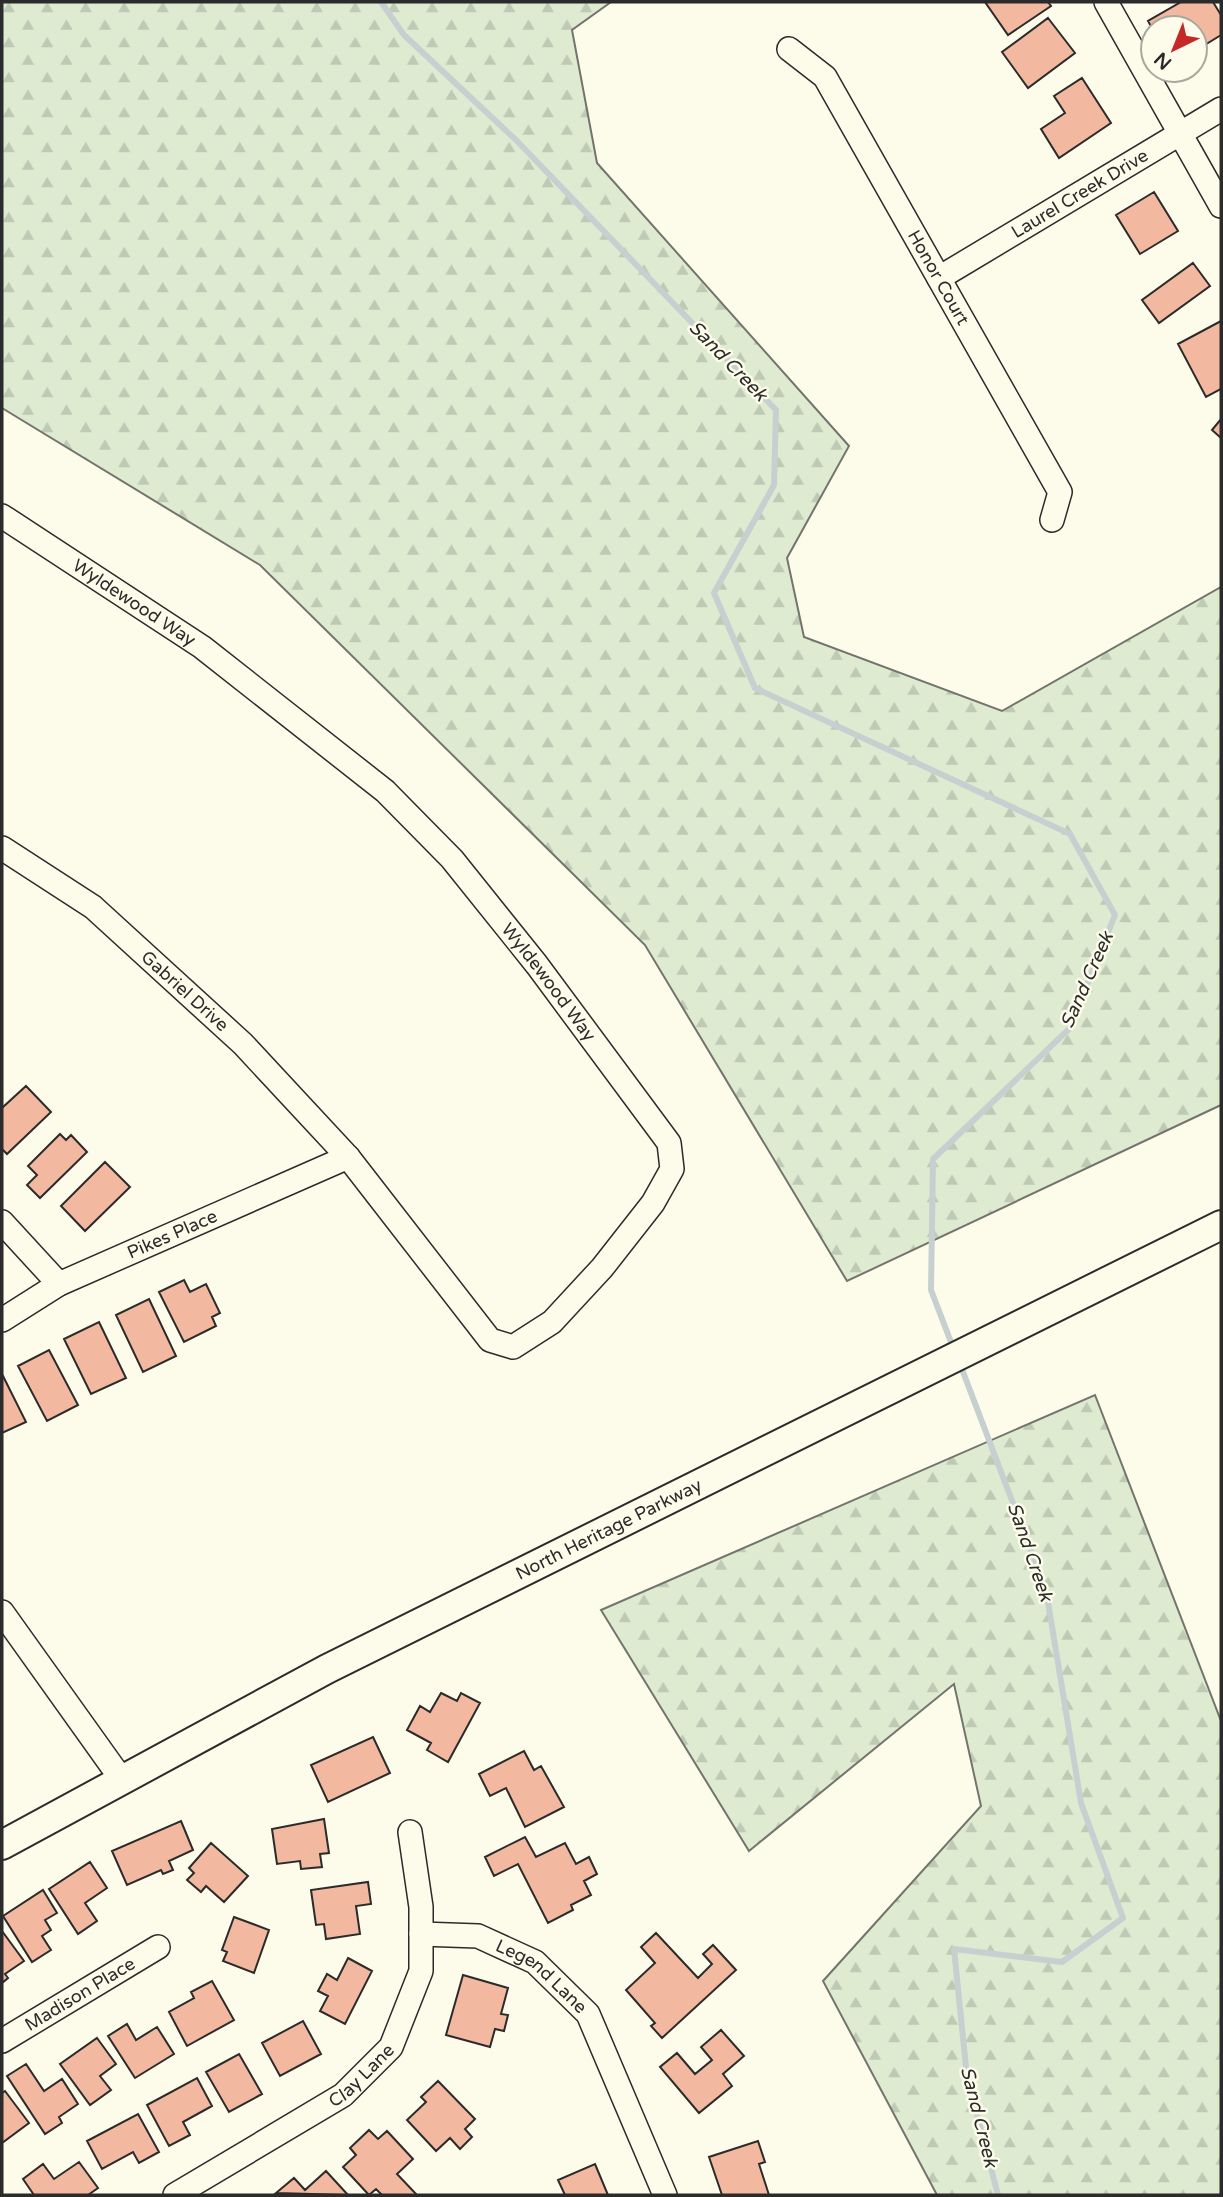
<svg xmlns="http://www.w3.org/2000/svg" width="1223" height="2197" font-family="'Varela Round',sans-serif">
<style>
.forest{fill:url(#forest-firs);stroke:#74746e;stroke-width:2}
.lines{fill:none;stroke-linecap:round;stroke-linejoin:round}
.stream{stroke:#c7d0d0;stroke-width:6}
.building{fill:#f2b8a0;stroke:#2b2b2b;stroke-width:2}
.minor-casing{stroke:#2b2b2b;stroke-width:26}
.major-casing{stroke:#2b2b2b;stroke-width:32}
.minor{stroke:#fdfbea;stroke-width:23}
.major{stroke:#fdfbea;stroke-width:28}
.labels{text-anchor:middle;dominant-baseline:central;stroke-width:5;stroke-linejoin:round;paint-order:stroke}
.street-label{font-size:18px;fill:#2b2b2b;stroke:#fdfbea}
.water-label{font-size:19px;font-style:italic;fill:#2b2b2b;stroke:#fdfbea}
</style>
<defs>
<pattern id="forest-firs" width="22" height="20" patternUnits="userSpaceOnUse" patternTransform="scale(1.75)"><rect width="22" height="20" fill="#deebd1"/><path d="M5 1l3.5 6h-7zM16 11l3.5 6h-7z" fill="#bfcab4"/></pattern>
</defs>
<rect width="100%" height="100%" fill="#fdfbea"/>
<path class="forest" d="M2 2H611L572 30 597 163 849 446 787 558 804 637 1002 711 1221 587V1105L847 1281 645 945 260 565 2 408Z
M1095 1395 1221 1721V2195H937L823 1981 981 1806 954 1684 749 1851 601 1610Z"/>
<g class="lines">
<path class="stream" d="M381 2 404 35 516 140 776 410 774 485 714 593 755 688 1070 834 1115 915 1069 1029 933 1159 931 1290 954 1350
M960 1364 1046 1590 1081 1803 1123 1918 1062 1962 954 1949 967 2077 998 2195"/>
</g>
<path class="building" d="M985 2H1048L1051 6 1008 35Z
M1181 2H1213L1221 15V35L1195 51V28L1153 30 1148 21Z
M1048 18 1075 53 1028 88 1002 52Z
M1082 78 1111 123 1059 158 1041 129 1065 113 1054 96Z
M1154 192 1178 231 1140 254 1116 215Z
M1193 263 1210 286 1159 323 1142 300Z
M1221 321V389L1206 397 1178 344Z
M1221 419V438L1212 430Z
M26 1086 51 1112 7 1154 2 1149V1108Z
M60 1134 66 1140 71 1135 87 1152 40 1198 27 1185 37 1175 28 1166Z
M105 1162 130 1187 85 1231 61 1206Z
M184 1280 190 1292 206 1284 220 1313 212 1317 216 1326 184 1342 159 1292Z
M149 1299 176 1356 143 1372 116 1315Z
M99 1322 126 1378 91 1394 64 1339Z
M49 1350 78 1405 47 1421 18 1366Z
M2 1374 26 1422 2 1433Z
M441 1693 457 1701 461 1693 480 1703 448 1762 427 1750 431 1743 407 1730 420 1706 430 1712Z
M373 1737 390 1773 328 1802 311 1765Z
M524 1751 534 1770 541 1766 564 1807 525 1827 506 1788 490 1796 479 1774Z
M324 1819 329 1853 320 1854 322 1867 301 1869 300 1861 277 1864 272 1829Z
M181 1821 193 1850 169 1861 173 1870 163 1874 161 1870 127 1885 112 1851Z
M525 1837 536 1857 565 1843 576 1864 589 1857 597 1874 584 1881 591 1895 571 1905 573 1910 548 1923 518 1864 494 1876 485 1857Z
M211 1843 248 1876 224 1902 206 1886 201 1892 187 1880 194 1873 189 1868Z
M90 1862 107 1888 85 1903 97 1921 78 1934 49 1889Z
M368 1882 371 1904 356 1906 360 1934 326 1939 324 1924 316 1925 311 1890Z
M43 1890 57 1913 45 1920 51 1930 42 1936 51 1950 32 1962 3 1916Z
M234 1917 269 1930 254 1973 223 1961 227 1952 222 1950Z
M2 1931 24 1961 5 1974 8 1978 2 1983Z
M656 1933 698 1978 712 1964 703 1954 713 1945 736 1970 662 2038 651 2026 655 2023 626 1990 655 1963 641 1947Z
M348 1958 372 1971 345 2024 320 2011 328 1996 318 1991 327 1974 337 1980Z
M463 1975 508 1988 501 2014 508 2015 504 2031 495 2029 490 2047 446 2035Z
M212 1981 234 2020 187 2046 169 2012 194 1998 191 1992Z
M303 2021 321 2054 280 2076 262 2043Z
M127 2024 136 2040 157 2027 174 2054 135 2078 108 2036Z
M721 2030 744 2056 723 2074 732 2086 699 2113 660 2067 677 2053 695 2074 712 2060 701 2047Z
M97 2038 116 2064 100 2076 111 2090 90 2105 60 2064Z
M239 2054 262 2094 229 2112 206 2072Z
M26 2064 44 2091 62 2079 78 2104 59 2117 62 2123 45 2134 7 2076Z
M197 2078 212 2106 183 2122 190 2135 169 2146 147 2105Z
M438 2081 475 2119 465 2129 472 2137 460 2149 450 2138 436 2151 407 2120 426 2102 421 2097Z
M5 2091 29 2123 2 2143V2093Z
M138 2114 159 2152 139 2163 133 2152 102 2169 87 2141Z
M369 2130 378 2139 387 2131 413 2159 397 2174 417 2195H382L376 2189 369 2195 343 2167 356 2155 350 2148Z
M758 2141 765 2162 759 2164 769 2195H722L709 2157Z
M79 2162 98 2188 88 2195H34L23 2179 43 2164 54 2179Z
M595 2164 608 2195H565L558 2180Z
M326 2171 348 2195 276 2193 294 2178 305 2190Z"/>
<g class="lines">
<defs>
<g id="minor">
<path d="M1106 2 1221 206"/>
<path id="s1" d="M789 49 825 77 1060 492 1052 520"/>
<path id="s2" d="M939 278 1221 109"/>
<path id="s3" d="M2 516 202 647 385 791 452 859 537 965 669 1143 672 1169 653 1203 602 1268 552 1322 513 1347 490 1340 348 1157 243 1044 93 907 2 848"/>
<path d="M2 1222 59 1284"/>
<path id="s4" d="M2 1320 59 1284 348 1157"/>
<path d="M2 1612 122 1780"/>
<path id="s5" d="M421 1934 478 1936 535 1962 588 2014 665 2195"/>
<path id="s6" d="M2 2041 158 1947"/>
<path id="s7" d="M175 2195 343 2095 391 2047 421 1971V1907L410 1832"/>
</g>
<g id="major">
<path id="s8" d="M2 1845 327 1669 1221 1225"/>
</g>
</defs>
<use href="#minor" class="minor-casing"/>
<use href="#major" class="major-casing"/>
<use href="#minor" class="minor"/>
<use href="#major" class="major"/>
</g>
<g class="labels">
<g class="street-label">
<text stroke="none"><textPath href="#s2" startOffset="164">Laurel Creek Drive</textPath></text>
<text stroke="none"><textPath href="#s1" startOffset="276">Honor Court</textPath></text>
<text stroke="none"><textPath href="#s3" startOffset="158">Wyldewood Way</textPath></text>
<text stroke="none"><textPath href="#s3" startOffset="724">Wyldewood Way</textPath></text>
<text transform="translate(185 991) rotate(42)">Gabriel Drive</text>
<text stroke="none"><textPath href="#s4" startOffset="191">Pikes Place</textPath></text>
<text stroke="none"><textPath href="#s8" startOffset="684">North Heritage Parkway</textPath></text>
<text stroke="none"><textPath href="#s5" startOffset="133">Legend Lane</textPath></text>
<text stroke="none"><textPath href="#s6" startOffset="91">Madison Place</textPath></text>
<text stroke="none"><textPath href="#s7" startOffset="222">Clay Lane</textPath></text>
</g>
<g class="water-label">
<text transform="translate(728 361) rotate(46)">Sand Creek</text>
<text transform="translate(1087 980) rotate(-66)">Sand Creek</text>
<text transform="translate(1030 1552) rotate(71)">Sand Creek</text>
<text transform="translate(979 2117) rotate(76)">Sand Creek</text>
</g>
</g>
<rect width="1223" height="2197" fill="none" stroke="#2b2b2b" stroke-width="7"/>
<g transform="translate(1174 49) rotate(223)"><circle r="33" fill="#fdfbea" stroke="#a9a89e" stroke-width="2"/>
<path d="M0-5L12 26L0 18L-12 26Z" fill="#c62828"/>
<text y="-10" font-size="19" font-weight="bold" text-anchor="middle" fill="#2b2b2b">N</text>
</g>
</svg>
